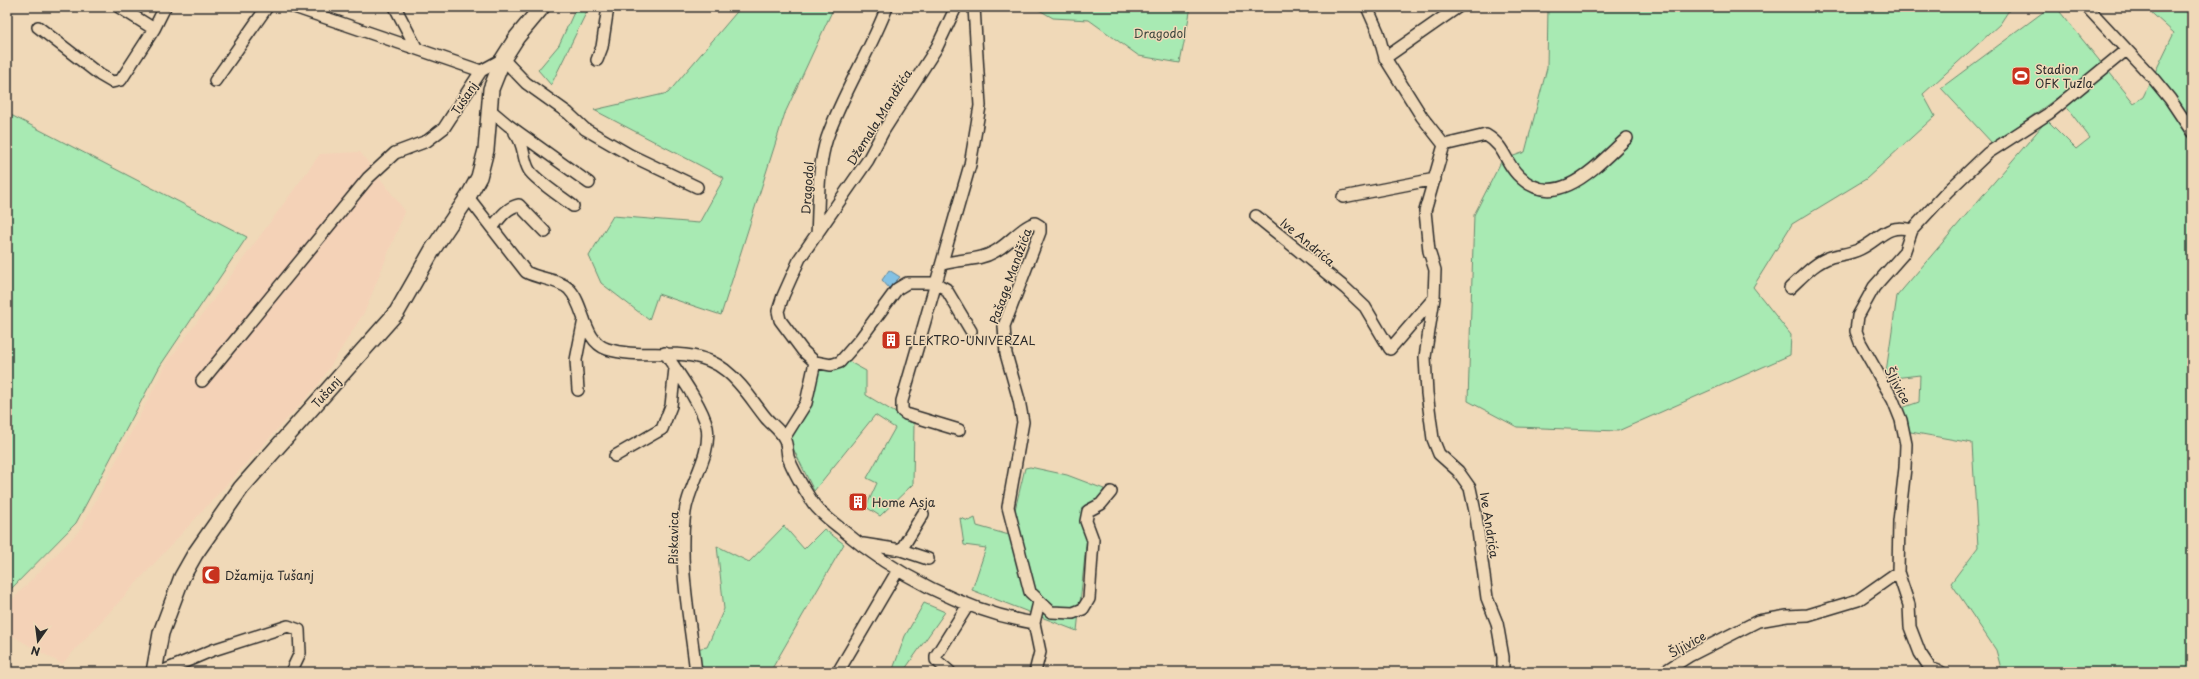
<svg xmlns="http://www.w3.org/2000/svg" width="2199" height="679" font-family="'Playpen Sans',sans-serif">
<style>
.built{fill:#f4d2b7}
.green{fill:#a8eab3;stroke:#6a8a6f}
.water{fill:#83c1e3;stroke:#608599}
.lines{fill:none;stroke-linecap:round;stroke-linejoin:round}
.street-casing{stroke:#2b2b2b;stroke-width:14}
.secondary-casing{stroke:#2b2b2b;stroke-width:18}
.street{stroke:#f0d9b8;stroke-width:11}
.secondary{stroke:#f0d9b8;stroke-width:15}
.labels{text-anchor:middle;dominant-baseline:central;stroke-width:3;stroke-linejoin:round;paint-order:stroke}
.park-label{font-size:12px;fill:#3e483f;stroke:#f0d9b8}
.poi-label{font-size:12px;fill:#2b2b2b;stroke:#f0d9b8;text-anchor:start}
.street-label{font-size:12px;fill:#2b2b2b;stroke:#f0d9b8}
</style>
<rect width="100%" height="100%" fill="#f0d9b8"/>
<filter id="ink" filterUnits="userSpaceOnUse"><feTurbulence type="fractalNoise" baseFrequency=".025" numOctaves="2"/><feDisplacementMap in="SourceGraphic" scale="8" xChannelSelector="R" yChannelSelector="G"/><feConvolveMatrix kernelMatrix="1 2 1 2 8 2 1 2 1" color-interpolation-filters="sRGB"/></filter>
<g filter="url(#ink)">
<path class="built" d="M360 152 405 211 365 311 319 384 62 664 7 633V605L81 529 167 363 320 154Z"/>
<path class="green" d="M573 7H589L551 85 538 70 559 45 575 10Z
M741 7H834L785 113 721 315 658 294 649 320 601 283 589 256 613 216 699 223 724 178 594 110 668 93Z
M1034 7H1191L1180 63 1139 56 1089 20 1053 18Z
M1548 7H2011L2000 24 1923 94 1935 116 1866 179 1792 224 1753 287 1791 335 1790 355 1618 431 1517 427 1468 401 1474 215 1502 160 1525 152 1547 68Z
M2050 7H2056L2103 65 1993 144 1941 88Z
M2145 7H2192V672H2002L1996 650 1951 583 1978 547 1972 443 1905 431 1896 410 1919 402 1920 375 1885 379 1897 296 2047 120 2076 149 2090 138 2065 105 2109 72 2134 103 2143 97 2174 33Z
M7 113 247 237 160 366 76 523 7 593Z
M846 360 866 371V395L914 424 913 484 880 516 866 507 877 483 867 478 895 428 875 415 814 491 786 434 806 403 811 368Z
M1030 467 1067 475 1104 489 1089 518 1077 631 972 590 986 548 964 545 960 518 969 521 975 518 977 526 1009 535 1025 468Z
M784 526 804 549 824 529 844 544 770 672H694L690 650 707 647 724 609 717 546 749 562Z
M924 603 945 612 903 672H892L905 636Z"/>
<path class="water" d="M889 270 900 277 889 288 882 280Z"/>
<g class="lines">
<defs>
<path id="street" d="M119 7 154 29
M294 7 417 49
M395 7 417 49 481 71 503 59 526 83 568 113 585 129 630 155 697 187
M1367 7 1378 32 1385 58 1422 117 1444 145
M2087 7 2152 77 2170 99 2192 132
M38 27 100 75 112 82 121 80 154 29 165 7
M1385 58 1458 7
M597 60 602 47 608 7
M215 81 267 7
M489 109 508 125 589 183
M515 133C525 144 522 158 529 170 535 180 563 198 573 206
M1444 145 1425 211 1429 251 1435 270 1434 298 1425 357 1427 393 1433 439 1439 454 1458 471 1470 488 1476 516 1487 598 1497 623 1503 657V672
M1444 145 1486 135C1506 147 1504 161 1518 175 1556 215 1599 163 1627 138
M468 197 526 272C539 279 558 279 569 289 585 305 583 341 607 349 644 361 692 343 725 370 742 383 753 402 766 418 771 424 780 430 784 438 787 443 787 451 788 457 794 473 804 489 813 503 820 513 831 521 840 528 894 574 964 611 1034 623
M1343 197 1435 179
M1256 216 1345 288 1365 307 1390 349 1434 298
M492 228C499 219 507 207 519 205L545 232
M817 235C819 203 817 168 827 138 843 92 870 52 887 7
M943 264C960 259 979 261 994 252 1008 245 1021 227 1035 223L1040 226V232L1004 326 1006 354 1019 400 1023 422 1008 507 1030 592 1051 612 1073 613 1083 609 1089 599 1093 540 1086 521 1088 511 1101 504 1111 492
M1790 288C1802 277 1815 262 1831 257 1842 254 1850 254 1860 249 1881 239 1886 223 1912 230
M665 353C677 371 703 407 707 427 712 455 689 484 685 512 678 564 690 620 696 672
M815 362 831 365 840 362 861 338 897 289 907 283H935L946 289 971 331
M202 381 368 178 395 153 427 141 444 128 481 71
M578 390 576 360 584 319
M959 430 906 414 902 411V401L970 165 980 106 974 7
M784 438 806 403 815 362 803 351 780 320 778 311 783 296 800 258 868 160 884 130 937 47 956 7
M615 456 662 429 671 406 675 368
M863 544 901 550 928 559
M901 550 923 514
M161 672 213 650 288 626 299 630 300 653 291 672
M838 672 898 570
M950 672 936 660V656L968 605
M1035 672 1040 652 1034 623 1039 602
M1664 672 1689 656 1758 621 1787 616 1808 615 1858 600 1898 572
M1941 672 1930 668 1920 653 1910 627 1909 605 1898 572 1899 521 1905 468 1906 444 1901 420 1893 400 1860 342 1856 331 1858 316 1874 287 1904 253 1912 230 1947 192 1988 153 2048 114 2126 50"/>
<path id="secondary" d="M154 672 161 633 182 577 195 554 241 488 397 312 433 249 468 197 479 177 486 150 491 89 503 59 517 37 542 7"/>
</defs>
<use href="#street" class="street-casing"/>
<use href="#secondary" class="secondary-casing"/>
<use href="#street" class="street"/>
<use href="#secondary" class="secondary"/>
</g>
</g>
<defs>
<symbol id="stadium-square" viewBox="-11 -11 22 22"><rect x="-9" y="-9" width="18" height="18" rx="4" fill="#c8321e" stroke="#f0d9b8"/><path d="M0-5a6.5 5 0 1 0 0 10a6.5 5 0 1 0 0-10ZM-3.5-1.8h7v3.6h-7Z" fill="#fff"/></symbol>
<symbol id="building-square" viewBox="-11 -11 22 22"><rect x="-9" y="-9" width="18" height="18" rx="4" fill="#c8321e" stroke="#f0d9b8"/><path d="M-4-6H4V6H1V3H-1V6H-4ZM-2.5-4.3h1.7v1.8h-1.7ZM.8-4.3h1.7v1.8H.8ZM-2.5-1h1.7V.8h-1.7ZM.8-1h1.7V.8H.8Z" fill="#fff"/></symbol>
<symbol id="mosque-square" viewBox="-11 -11 22 22"><rect x="-9" y="-9" width="18" height="18" rx="4" fill="#c8321e" stroke="#f0d9b8"/><path d="M3.5-4.9A6 6 0 1 0 3.5 4.9A5 5 0 1 1 3.5-4.9Z" fill="#fff"/></symbol>
</defs>
<g fill-rule="evenodd">
<use href="#stadium-square" x="2010" y="65" width="22" height="22"/>
<use href="#building-square" x="880" y="329" width="22" height="22"/>
<use href="#building-square" x="847" y="491" width="22" height="22"/>
<use href="#mosque-square" x="200" y="564" width="22" height="22"/>
</g>
<g class="labels">
<g class="park-label">
<text x="1160" y="33">Dragodol</text>
</g>
<g class="poi-label">
<text x="2035" y="69">Stadion<tspan x="2035" dy="14">OFK Tuzla</tspan></text>
<text x="905" y="340">ELEKTRO-UNIVERZAL</text>
<text x="872" y="502">Home Asja</text>
<text x="225" y="575">Džamija Tušanj</text>
</g>
<g class="street-label">
<text transform="translate(464 98) rotate(-57)">Tušanj</text>
<text transform="translate(879 117) rotate(-58)">Džemala Mandžića</text>
<text transform="translate(807 188) rotate(-86)">Dragodol</text>
<text transform="translate(1308 242) rotate(40)">Ive Andrića</text>
<text transform="translate(1010 276) rotate(-70)">Pašage Mandžića</text>
<text transform="translate(1898 385) rotate(61)">Šljivice</text>
<text transform="translate(326 392) rotate(-48)">Tušanj</text>
<text transform="translate(1490 525) rotate(81)">Ive Andrića</text>
<text transform="translate(673 538) rotate(-89)">Piskavica</text>
<text transform="translate(1687 644) rotate(-29)">Šljivice</text>
</g>
</g>
<rect width="2199" height="679" fill="none" stroke="#f0d9b8" stroke-width="24"/>
<rect x="12" y="12" width="2175" height="655" fill="none" stroke="#2b2b2b" stroke-width="1.5" filter="url(#ink)"/>
<g transform="translate(38 641) rotate(194)" stroke="#f0d9b8" stroke-width="3" paint-order="stroke">
<path d="M0-3L7 15L0 10L-7 15Z" fill="#2b2b2b"/>
<text y="-6" font-size="11" font-weight="bold" text-anchor="middle" fill="#2b2b2b">N</text>
</g>
</svg>
